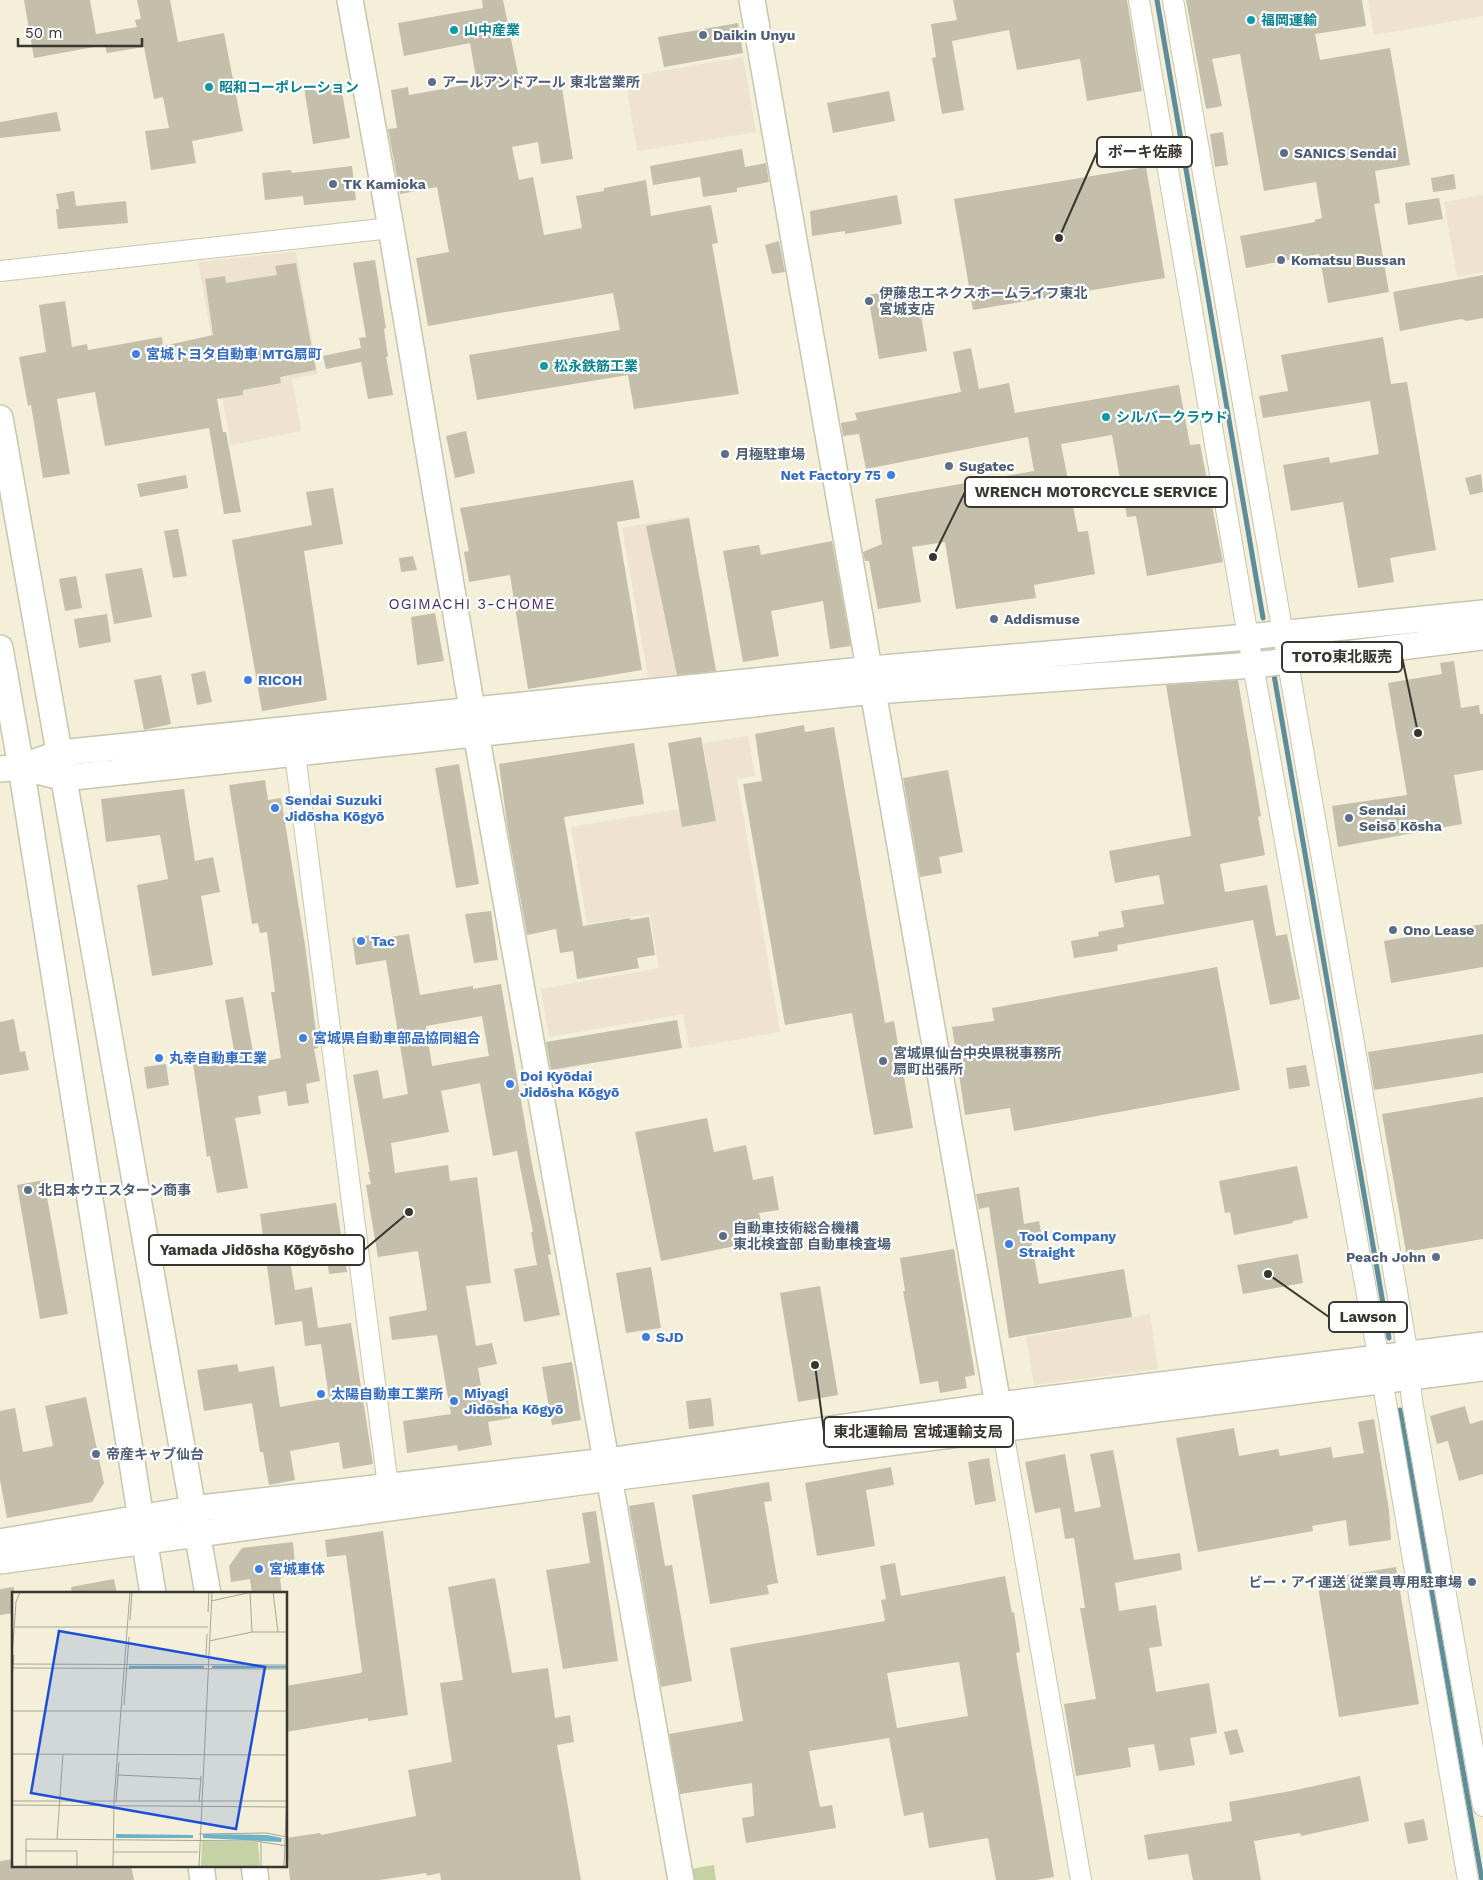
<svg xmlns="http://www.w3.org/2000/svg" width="1483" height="1880" font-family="'Work Sans','Noto Sans JP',sans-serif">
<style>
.industrial{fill:#efe2cf}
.green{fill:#c4d2a6}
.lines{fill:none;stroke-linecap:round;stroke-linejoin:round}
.stream{stroke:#5d8d9a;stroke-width:5}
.building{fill:#c3bfaa;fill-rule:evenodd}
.minor-casing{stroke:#c9c5b0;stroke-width:22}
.tertiary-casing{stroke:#c9c5b0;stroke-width:28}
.minor{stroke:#fff;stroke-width:20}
.tertiary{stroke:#fff;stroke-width:25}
.culture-dot{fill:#0f9aa8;stroke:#fff;stroke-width:2}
.service-dot{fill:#5c6f8a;stroke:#fff;stroke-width:2}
.shop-dot{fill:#3f7fe0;stroke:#fff;stroke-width:2}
.labels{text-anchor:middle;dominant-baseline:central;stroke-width:4.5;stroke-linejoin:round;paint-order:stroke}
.culture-label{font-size:14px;font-weight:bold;fill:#0d838f;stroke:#fff;text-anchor:start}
.service-label{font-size:14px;font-weight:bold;fill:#4e5e75;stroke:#fff;text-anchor:start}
.shop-label{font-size:14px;font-weight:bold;fill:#366cbe;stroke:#fff;text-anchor:start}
.neighbourhood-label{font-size:15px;letter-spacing:1px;fill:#47306b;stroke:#fff}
.inset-river{fill:none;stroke:#6db2c8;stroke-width:2.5}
.inset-road{fill:none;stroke:#a8a595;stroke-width:1}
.view{fill:#1d4ed8;fill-opacity:0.15;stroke:#1d4ed8;stroke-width:2.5}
.inset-edge{fill:none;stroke:#38362e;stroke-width:2.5}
.leader{fill:none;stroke:#38362e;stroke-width:2}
.callout-dot{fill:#38362e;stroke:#fff;stroke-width:2}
.callout{fill:#fff;stroke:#38362e;stroke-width:2}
.callout-label{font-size:15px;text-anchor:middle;font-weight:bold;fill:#38362e}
</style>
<rect width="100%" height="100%" fill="#f3efd9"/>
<path class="industrial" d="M1368 0H1483V16L1374 35Z
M743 57 756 132 637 151 625 77Z
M1483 195V272L1457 277 1444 202Z
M296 252 318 374 292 379 301 431 231 445 198 262Z
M689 516 716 671 649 683 622 528Z
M748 736 755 776 737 779 780 1032 689 1048 683 1014 549 1037 541 989 659 968 650 914 587 924 571 827 679 809 682 827 716 821 703 743Z
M1150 1314 1158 1369 1034 1385 1026 1337Z"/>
<path class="green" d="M714 1865 716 1880H687L685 1870Z"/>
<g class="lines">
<path class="stream" d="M1157 0 1263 618
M1274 675 1389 1338
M1400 1410 1482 1880"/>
</g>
<path class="building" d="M24 0H90L96 34 137 27 135 20 141 19 137 0H170L178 42 224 33 243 131 192 141 196 163 151 170 145 131 169 128 163 97 154 99 144 47 107 53 105 45 34 58Z
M482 0H503L521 88 561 82 573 159 541 164 538 142 512 147 519 180 533 177 544 235 582 228 576 196 604 191V188L646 180 651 216 711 205 718 243 712 244 739 394 634 409 628 375 477 400 469 355 620 330 613 293 428 326 416 258 449 252 437 187 400 194 388 129 397 128 391 90 408 87 409 95 477 83 470 43 404 56 398 23 483 8Z
M953 0H1127L1142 91 1087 101 1080 59 1017 70 1009 30 952 41 964 110 942 114 932 58 936 57 931 24 957 20Z
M1186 0H1362L1366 26 1315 34 1320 60 1390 48 1410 165 1375 171 1380 203 1374 204 1389 292 1328 303 1319 254 1246 268 1240 236 1315 222V220L1322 218 1316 182 1264 191 1240 54 1212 59 1222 106 1206 109Z
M738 23 743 53 664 67 658 37Z
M340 81 350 138 313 144 304 87Z
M889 91 895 121 833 133 827 103Z
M57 112 61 131 0 138V122Z
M1223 132 1228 165 1215 167 1210 134Z
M742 149 745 167 766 163 769 182 737 188V192L703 197 700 177 653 185 650 166Z
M352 166 356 200 304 205 303 196 265 200 262 173 291 170 292 173Z
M1146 167 1165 278 973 310 954 199Z
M1454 174 1456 189 1433 192 1431 178Z
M74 191 76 206 126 201 128 223 58 229 56 209H59L56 194Z
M897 195 902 224 845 234V231L812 236 810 211Z
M1439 198 1443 219 1408 225 1405 203Z
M779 241 785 272 772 274 765 245Z
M375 260 386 328 384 329 388 357H386L393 395 368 399 361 362 326 369 323 356 361 348 359 338 366 337 353 263Z
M296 263 316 370 280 377 281 383 243 390V395L217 399 223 432H226L241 512 224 514 209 428 105 446 95 392 57 399 70 474 43 478 31 405 28 406 19 357 46 352 39 305 65 301 72 347 87 344 88 350 162 337 163 346 213 335 205 279 225 276 226 283 277 275 275 266Z
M1483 275V318L1467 321 1461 319 1400 331 1393 292Z
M916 286 927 351 879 359 868 295Z
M1383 337 1391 384 1407 382 1436 550 1390 558 1394 582 1358 588 1343 502 1291 511 1283 465 1329 457 1330 463 1379 454 1370 401 1263 418 1259 396 1288 391 1281 355Z
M971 348 979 389 1009 383 1015 413 1179 385 1190 445 1200 444 1223 562 1147 576 1136 516 1127 517 1112 435 1061 444 1078 532 1088 531 1095 574 1034 585 1036 598 956 609 945 542 912 547 921 602 878 609 869 561H865L863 552 882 544 875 499 1034 471 1028 437 866 469 859 434 843 436 841 423 857 420 855 413 961 392 953 352Z
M466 431 475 473 455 478 446 436Z
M1481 474 1483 492 1470 495 1465 478Z
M186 475 188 488 140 497 137 484Z
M633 480 640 518 617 522 642 670 528 689 510 575 469 582 464 552 469 551 460 508Z
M333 488 343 544 304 551 327 700 262 711 232 540 312 525 306 492Z
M689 518 716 671 677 675 646 526Z
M178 529 187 576 173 578 164 531Z
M832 541 851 646 830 649 823 601 771 611 779 656 743 662 723 551 759 545 761 555Z
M413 556 417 570 401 572 399 558Z
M142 568 152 617 114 624 105 574Z
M76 576 82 608 65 611 59 579Z
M435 613 444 661 417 665 411 617Z
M107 614 111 642 79 648 74 619Z
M1454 661 1461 708 1479 705 1480 714H1483V770L1454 775 1462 824 1338 847 1332 806 1407 795 1388 683 1442 674 1440 663Z
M205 671 212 702 197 705 191 674Z
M161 675 171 724 144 730 134 680Z
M1238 680 1261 816 1258 817 1265 855 1220 864 1225 892 1267 885 1276 936 1287 934 1300 999 1270 1005 1253 920 1117 945 1118 951 1074 958 1071 941 1099 936 1098 932 1124 927 1121 911 1164 904 1159 875 1115 883 1109 851 1191 836 1166 685Z
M804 725 805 732 834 727 885 1023 894 1021 913 1128 874 1135 852 1013 785 1025 743 784 762 781 755 734Z
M701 737 716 821 682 827 668 743Z
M634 743 644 804 564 817 583 926 630 918V920L649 917 655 955 637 958 639 968 577 979 573 951 560 953 556 929 527 935 508 831 499 764Z
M459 764 479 884 456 888 435 768Z
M948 770 963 852 939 857 942 873 920 877 903 778Z
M265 780 268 800 281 798 305 945 318 1048 314 1049 320 1081 306 1084 309 1103 288 1106 286 1091 258 1096 261 1114 235 1118 248 1188 217 1193 210 1156 207 1157 192 1057 234 1050 225 1000 243 997 255 1063 281 1058 271 992H275L267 932 260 933 258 923 252 924 229 785Z
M184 789 195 861 213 857 220 892 201 896 213 965 152 976 137 885 168 879 160 835 106 842 101 799Z
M491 911 498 960 474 963 465 914Z
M1483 924V967L1391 983 1384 941Z
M377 934 378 939 409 934 420 995 473 986V989L501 984 533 1170 546 1229 551 1254 548 1255 560 1315 524 1322 514 1269 537 1265 531 1232H533L517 1151 493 1156 480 1083 441 1091 449 1132 391 1143 395 1173 448 1165 450 1181 477 1177 491 1283 466 1286 476 1346 492 1343 497 1364 478 1368 482 1393 506 1389 511 1418 488 1422 492 1445 458 1451 457 1445 407 1453 403 1421 451 1414 437 1335 392 1340 389 1317 427 1310 418 1251 378 1257 372 1222 366 1185 371 1184 368 1172H370L353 1075 378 1070 383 1099 408 1094 386 960 356 965 352 938ZM482 1016 489 1056 432 1066 426 1026Z
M1217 967 1240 1090 1014 1131 1010 1108 965 1115 952 1027 994 1021 992 1008Z
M14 1019 20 1052 25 1051 29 1070 0 1075V1022Z
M677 1020 682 1048 551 1070 546 1042Z
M1483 1034V1073L1374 1090 1368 1052Z
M166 1064 169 1085 147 1089 144 1067Z
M1306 1065 1310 1086 1289 1089 1286 1068Z
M1483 1097V1239L1406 1252 1382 1114Z
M707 1118 714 1152 746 1145 753 1180 773 1176 779 1210 759 1213 765 1240 661 1261 635 1132Z
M1297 1166 1308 1218 1293 1221V1223L1234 1235 1230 1212 1225 1213 1219 1181Z
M44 1180 68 1314 40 1319 17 1185Z
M1019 1187 1024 1224 1039 1221 1042 1237 1031 1239 1039 1284 1124 1269 1132 1317 1009 1338 989 1207 979 1209 976 1194Z
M336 1203 347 1272 329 1274 325 1244 288 1250 295 1290 312 1287 318 1328 351 1323 373 1464 343 1469 339 1442 290 1451 295 1480 269 1485 263 1452H260L252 1403 204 1411 197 1370 237 1364 239 1372 274 1366 280 1407 329 1398 321 1344 305 1346 302 1321 275 1325 260 1214Z
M954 1249 975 1375 965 1377 967 1388 940 1393 938 1381 920 1384 903 1291H905L900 1258Z
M1298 1254 1303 1283 1243 1294 1237 1265Z
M651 1267 661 1328 626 1333 616 1273Z
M820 1286 838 1395 798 1402 780 1293Z
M572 1362 581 1420 552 1425 542 1367Z
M86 1397 104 1483 92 1502 7 1518 0 1480V1411L15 1408 23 1452 53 1446 45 1406Z
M711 1398 714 1426 689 1429 686 1401Z
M1465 1406 1470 1424 1483 1420V1474L1459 1481 1448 1441 1437 1444 1430 1416Z
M1374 1419 1389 1510 1391 1540 1349 1546 1346 1520 1312 1526 1313 1531 1198 1552 1176 1438 1234 1428 1239 1456 1278 1449 1280 1456 1331 1447 1333 1458 1364 1453 1358 1422Z
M1113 1450 1134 1560 1180 1553 1182 1570 1115 1583 1119 1611 1156 1605 1162 1646 1149 1648 1156 1692 1209 1683 1217 1733 1190 1738 1195 1765 1159 1771 1154 1744 1128 1748 1131 1767 1076 1776 1064 1704 1096 1699 1080 1608H1085L1074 1538 1065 1539 1060 1508 1035 1513 1025 1462 1065 1454 1075 1512 1101 1507 1090 1454Z
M989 1458 996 1501 975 1505 968 1462Z
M891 1467 894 1485 866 1490 875 1546 817 1556 805 1483Z
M769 1482 772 1501 764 1502 778 1583 767 1585 769 1594 710 1604 692 1495Z
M654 1502 665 1566 672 1565 692 1681 661 1687 629 1506Z
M596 1511 618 1661 563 1669 546 1570 590 1563 582 1513Z
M383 1531 408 1715 368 1721V1718L286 1732V1686L361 1673 362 1671 346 1555 327 1557 325 1540Z
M293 1542 295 1565 280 1579 282 1594H252L250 1579 231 1582 229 1566 242 1548Z
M895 1563 901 1596 1005 1576 1012 1613 1014 1612 1020 1652 1016 1653 1054 1877 1036 1880H996L988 1838 929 1848 923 1812 904 1816 889 1738 809 1751 820 1807 832 1805 836 1828 746 1843 742 1818 754 1816 752 1783 680 1794 669 1734 743 1721 730 1648 885 1621 881 1600 886 1599 880 1566ZM959 1662 968 1716 897 1728 887 1673Z
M1396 1567 1419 1704 1339 1717 1317 1580Z
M495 1578 512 1673 548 1668 555 1718 570 1715 574 1742 557 1745 581 1880H441L440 1873 427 1876 426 1873 380 1880H290L286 1838 320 1833 321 1835 416 1816 408 1770 452 1762 440 1683 463 1680 448 1587Z
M114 1579 117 1594H72L71 1587Z
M14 1587V1613L0 1615V1589Z
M1237 1729 1244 1752 1230 1755 1224 1732Z
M1360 1776 1369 1821 1301 1836 1300 1833 1254 1841 1261 1880H1193L1188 1854 1148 1860 1144 1835 1232 1821 1229 1802 1291 1791Z
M1424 1819 1428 1840 1408 1844 1404 1823Z
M14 1859V1866H131L134 1880H0V1861Z"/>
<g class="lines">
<defs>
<path id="minor" d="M1139 0 1248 637 1377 1350 1468 1880
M1173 0 1408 1355 1412 1401 1483 1806
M0 271 391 228
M293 738 388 1486V1501
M1000 1414 1081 1880"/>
<path id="tertiary" d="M350 0 391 228 476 733 681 1880
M752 0 998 1405
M0 418 208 1594
M0 648 21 767 153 1594
M21 767 64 778 874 691 1254 665 1483 637
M0 769 21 767 60 753 871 669 1248 637 1483 613
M0 1542 192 1509 607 1461 998 1405 1483 1345
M0 1561 610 1478 1483 1368
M201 1866 203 1880
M254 1866 256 1880"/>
</defs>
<use href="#minor" class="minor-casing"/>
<use href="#tertiary" class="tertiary-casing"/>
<use href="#minor" class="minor"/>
<use href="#tertiary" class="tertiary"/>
</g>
<g class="culture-dot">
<circle cx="1251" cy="20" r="5"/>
<circle cx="454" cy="30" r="5"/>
<circle cx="209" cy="87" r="5"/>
<circle cx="544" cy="366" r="5"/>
<circle cx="1106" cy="417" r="5"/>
</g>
<g class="service-dot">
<circle cx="703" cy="35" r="5"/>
<circle cx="432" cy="82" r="5"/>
<circle cx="1284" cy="153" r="5"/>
<circle cx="333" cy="184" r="5"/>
<circle cx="1281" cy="260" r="5"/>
<circle cx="869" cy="301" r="5"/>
<circle cx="725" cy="454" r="5"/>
<circle cx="949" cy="466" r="5"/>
<circle cx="994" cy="619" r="5"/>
<circle cx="1349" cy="818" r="5"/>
<circle cx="1393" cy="930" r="5"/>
<circle cx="883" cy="1061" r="5"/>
<circle cx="28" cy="1190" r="5"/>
<circle cx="723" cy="1236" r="5"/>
<circle cx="1436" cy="1257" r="5"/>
<circle cx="96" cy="1454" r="5"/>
<circle cx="1472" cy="1582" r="5"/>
</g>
<g class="shop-dot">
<circle cx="136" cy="354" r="5"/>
<circle cx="891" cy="475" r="5"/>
<circle cx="248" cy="680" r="5"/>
<circle cx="275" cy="808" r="5"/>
<circle cx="361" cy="941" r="5"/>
<circle cx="303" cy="1038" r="5"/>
<circle cx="159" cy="1058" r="5"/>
<circle cx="510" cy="1084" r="5"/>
<circle cx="1009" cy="1244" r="5"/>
<circle cx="646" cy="1337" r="5"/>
<circle cx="321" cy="1394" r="5"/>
<circle cx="454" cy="1401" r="5"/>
<circle cx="259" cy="1569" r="5"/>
</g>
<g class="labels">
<g class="culture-label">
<text x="1261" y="20">福岡運輸</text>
<text x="464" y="30">山中産業</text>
<text x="219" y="87">昭和コーポレーション</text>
<text x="554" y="366">松永鉄筋工業</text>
<text x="1116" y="417">シルバークラウド</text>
</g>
<g class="service-label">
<text x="713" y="35">Daikin Unyu</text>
<text x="442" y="82">アールアンドアール 東北営業所</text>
<text x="1294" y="153">SANICS Sendai</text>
<text x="343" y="184">TK Kamioka</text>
<text x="1291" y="260">Komatsu Bussan</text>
<text x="879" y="293">伊藤忠エネクスホームライフ東北<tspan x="879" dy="16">宮城支店</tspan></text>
<text x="735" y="454">月極駐車場</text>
<text x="959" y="466">Sugatec</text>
<text x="1004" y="619">Addismuse</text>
<text x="1359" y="810">Sendai<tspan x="1359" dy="16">Seisō Kōsha</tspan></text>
<text x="1403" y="930">Ono Lease</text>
<text x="893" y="1053">宮城県仙台中央県税事務所<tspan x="893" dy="16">扇町出張所</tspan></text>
<text x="38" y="1190">北日本ウエスターン商事</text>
<text x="733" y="1228">自動車技術総合機構<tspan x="733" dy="16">東北検査部 自動車検査場</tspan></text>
<text x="1426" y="1257" text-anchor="end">Peach John</text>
<text x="106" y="1454">帝産キャブ仙台</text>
<text x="1462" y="1582" text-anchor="end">ビー・アイ運送 従業員専用駐車場</text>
</g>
<g class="shop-label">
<text x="146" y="354">宮城トヨタ自動車 MTG扇町</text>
<text x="881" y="475" text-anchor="end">Net Factory 75</text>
<text x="258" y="680">RICOH</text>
<text x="285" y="800">Sendai Suzuki<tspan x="285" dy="16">Jidōsha Kōgyō</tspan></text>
<text x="371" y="941">Tac</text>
<text x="313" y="1038">宮城県自動車部品協同組合</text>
<text x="169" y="1058">丸幸自動車工業</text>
<text x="520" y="1076">Doi Kyōdai<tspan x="520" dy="16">Jidōsha Kōgyō</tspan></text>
<text x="1019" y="1236">Tool Company<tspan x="1019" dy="16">Straight</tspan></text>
<text x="656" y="1337">SJD</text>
<text x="464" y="1393">Miyagi<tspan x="464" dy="16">Jidōsha Kōgyō</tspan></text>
<text x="331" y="1394">太陽自動車工業所</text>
<text x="269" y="1569">宮城車体</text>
</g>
<g class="neighbourhood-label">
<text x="472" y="604">OGIMACHI 3-CHOME</text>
</g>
</g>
<g transform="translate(12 1592)">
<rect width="275" height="275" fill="#f3efd9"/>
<path d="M190 249 246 250 248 275H189Z" fill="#c4d2a6"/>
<path d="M104 242 181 243V246H104ZM191 242 255 243 270 246 269 250 191 246Z" fill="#6db2c8"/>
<path class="inset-river" d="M117 75H192M200 75H275"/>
<path class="inset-road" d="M238 0 240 40M261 0 266 40M199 9 240 0M196 20 197 0M118 28 120 0M3 35H196M197 49 240 40H275M194 63 195 42M0 65 4 10 8 0M1 72 275 73M1 76 275 77M0 89 2 63M112 113 117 45M0 119H275M0 162 275 163M106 183 189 187M0 209H275M104 210 107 170M187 210 189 184M0 213 275 215M187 242 254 241 275 245M45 247 51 162M14 259H65V275M101 260H186M14 275V247L244 249 275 254M101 275 102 209 118 0M187 275 200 0M249 275V250M272 275 275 197"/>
<path class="view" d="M47 39 253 75 224 237 19 201Z"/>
<rect width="275" height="275" class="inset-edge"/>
</g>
<path class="leader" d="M1059 238L1097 152M933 557L965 492M1418 733L1402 657M409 1212L364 1250M1268 1274L1329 1317M815 1365L824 1432"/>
<g class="callout-dot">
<circle cx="1059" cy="238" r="5"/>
<circle cx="933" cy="557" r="5"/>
<circle cx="1418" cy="733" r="5"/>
<circle cx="409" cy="1212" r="5"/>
<circle cx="1268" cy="1274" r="5"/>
<circle cx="815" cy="1365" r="5"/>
</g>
<g class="callout">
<rect x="1097" y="137" width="95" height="30" rx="5"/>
<rect x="965" y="477" width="262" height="30" rx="5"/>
<rect x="1282" y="642" width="120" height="30" rx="5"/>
<rect x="149" y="1235" width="215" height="30" rx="5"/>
<rect x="1329" y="1302" width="78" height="30" rx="5"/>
<rect x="824" y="1417" width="189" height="30" rx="5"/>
</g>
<g class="callout-label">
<text x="1145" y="157">ボーキ佐藤</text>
<text x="1096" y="497">WRENCH MOTORCYCLE SERVICE</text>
<text x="1342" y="662">TOTO東北販売</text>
<text x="257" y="1255">Yamada Jidōsha Kōgyōsho</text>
<text x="1368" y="1322">Lawson</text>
<text x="918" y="1437">東北運輸局 宮城運輸支局</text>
</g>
<path d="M18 38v8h124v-8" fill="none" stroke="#38362e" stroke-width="2.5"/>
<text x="25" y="38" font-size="15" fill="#38362e" stroke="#ffffff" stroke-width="4" paint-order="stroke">50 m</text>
</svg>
